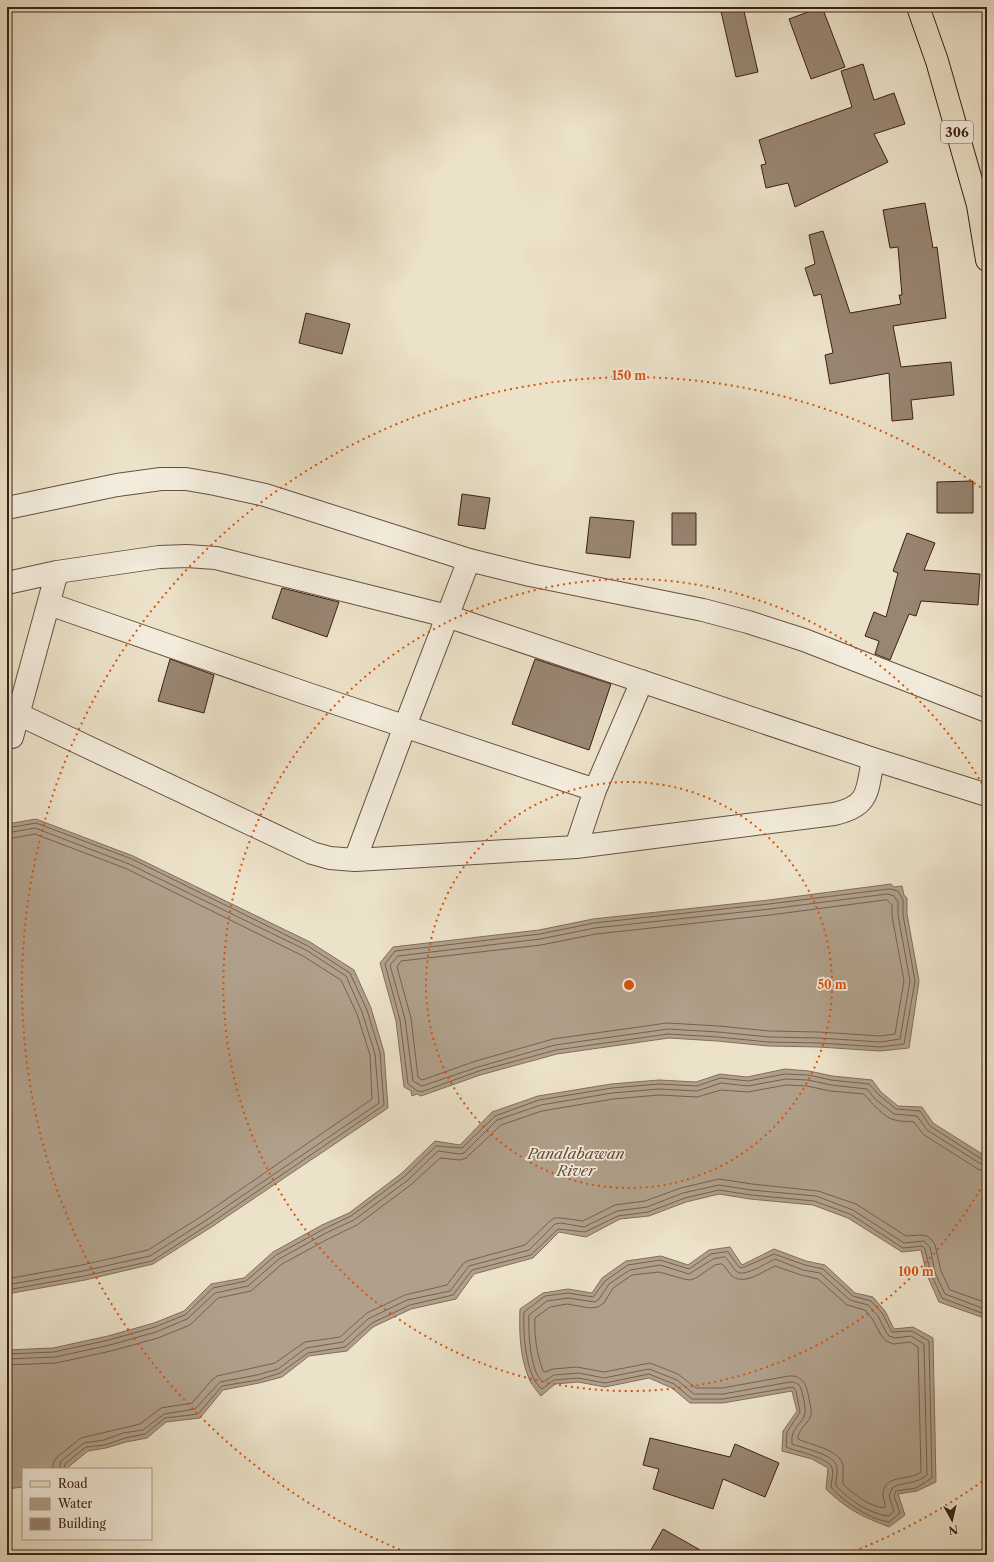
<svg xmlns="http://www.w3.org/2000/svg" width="994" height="1562" font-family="'Libre Caslon Text',serif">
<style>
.water{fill:#b0a08b;stroke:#826d5b}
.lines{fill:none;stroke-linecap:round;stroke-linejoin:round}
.shore{stroke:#766050;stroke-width:1}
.building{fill:#988572;stroke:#3c2014}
.minor-casing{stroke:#685041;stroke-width:24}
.primary-casing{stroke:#3c2014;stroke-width:24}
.minor{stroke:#f3ecdc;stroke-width:22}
.primary{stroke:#ece2c9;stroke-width:22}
.ring{fill:none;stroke:#d7530d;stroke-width:2;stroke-dasharray:2 4}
.labels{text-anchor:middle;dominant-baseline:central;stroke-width:3.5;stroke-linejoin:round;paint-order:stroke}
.shield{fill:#f3ecdc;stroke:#735d50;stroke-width:1}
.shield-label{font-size:13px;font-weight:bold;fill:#3c2014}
.water-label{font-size:15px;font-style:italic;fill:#654d3e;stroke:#f3ecdc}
.centre{fill:#d7530d;stroke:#f3ecdc;stroke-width:2}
.ring-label{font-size:12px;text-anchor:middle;font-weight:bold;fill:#d7530d;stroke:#f3ecdc;stroke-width:3.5;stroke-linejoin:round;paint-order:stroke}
</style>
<rect width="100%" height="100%" fill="#ece2c9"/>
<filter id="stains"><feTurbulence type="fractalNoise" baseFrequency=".005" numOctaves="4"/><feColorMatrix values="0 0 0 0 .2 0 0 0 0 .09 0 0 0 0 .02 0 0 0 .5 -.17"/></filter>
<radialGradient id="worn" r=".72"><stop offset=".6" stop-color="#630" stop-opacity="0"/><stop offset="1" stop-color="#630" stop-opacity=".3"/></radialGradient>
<path class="water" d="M36 819 133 856 310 942 354 970 371 1008 384 1052 388 1108 213 1226 153 1264 85 1280 7 1294V824Z
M891 884 894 887 902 886 904 895 907 898V914L919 981 909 1048 880 1051 819 1047 768 1046 717 1041 669 1038 557 1054 480 1075 421 1096 417 1094 412 1096 411 1091 404 1087 396 1021 380 963 393 947 539 930 593 919 769 900Z
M785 1069 809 1071 832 1076 872 1080 881 1092 898 1106 922 1107 933 1123 987 1157V1319L939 1302 927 1275 921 1250 902 1252 848 1218 813 1205 750 1199 719 1194 686 1202 649 1216 620 1219 586 1237 559 1232 533 1258 474 1274 456 1299 411 1309 373 1327 347 1351 309 1356 282 1377 259 1383 223 1390 200 1418 166 1422 147 1438 126 1442 106 1448 88 1451 66 1469H23V1487L7 1489V1350L53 1348 108 1336 154 1323 184 1311 211 1284 244 1278 273 1252 322 1225 349 1213 402 1173 435 1141 460 1145 492 1112 538 1096 611 1084 659 1080 696 1082 720 1074 747 1077Z
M730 1247 742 1265 774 1249 806 1261 825 1265 855 1293 873 1297 885 1311 894 1329 913 1327 933 1338 936 1482 917 1491 898 1494 905 1515 889 1527C861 1516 848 1510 826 1489L828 1468 812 1459 782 1451 783 1431 797 1411 792 1391 723 1403H690L672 1388 649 1378 605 1387 578 1382 555 1384 541 1396C537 1391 533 1386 530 1381 520 1358 519 1334 520 1309L543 1293 568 1289 592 1293 602 1278 626 1261 661 1256 688 1265 709 1250Z"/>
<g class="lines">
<path class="shore" d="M7 828 36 823 132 859 308 946 350 973 367 1010 380 1053 384 1105 211 1223 152 1261 84 1276 7 1290
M7 833 35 828 129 864 306 950 346 976 362 1012 375 1054 379 1103 208 1219 150 1256 83 1271 7 1285
M7 839 35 834 127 869 303 956 341 980 357 1014 370 1055 372 1099 205 1214 148 1250 82 1265 7 1279
M890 889 898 891 903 900V915L915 981 904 1044 880 1047 819 1043 768 1042 718 1037 668 1034 556 1050 479 1071 421 1092 416 1090 408 1084 400 1020 385 964 395 951 540 934 594 923 769 904Z
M888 894 894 896 898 902V915L910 981 900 1039 880 1042 819 1038 769 1037 718 1032 668 1029 555 1045 478 1067 422 1086 413 1081 405 1019 390 965 398 956 540 939 595 928 770 909Z
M887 900 892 905V916L904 981 895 1034 880 1036 819 1032 769 1031 719 1026 667 1023 553 1039 476 1061 422 1080 418 1077 411 1018 397 967 401 961 541 945 596 934 770 915Z
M728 1252 739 1267 742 1268 774 1254 805 1265 823 1269 853 1296 871 1301 882 1313 892 1332 912 1331 929 1341 932 1478 916 1488 896 1491 894 1496 900 1513 889 1522C869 1519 844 1502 831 1487 831 1482 834 1473 832 1468 830 1458 795 1451 786 1447L787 1432 800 1412 796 1391 793 1387 723 1399H692L674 1384 649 1374 605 1383 578 1378 554 1380 542 1389C525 1376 523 1332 524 1312L545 1296 568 1293 593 1297 605 1281 628 1265 660 1260 689 1269 711 1254Z
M725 1257C730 1261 732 1268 737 1272 745 1277 766 1263 775 1259L803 1270 820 1273 850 1300 868 1305 878 1316 886 1332 889 1336 895 1338 911 1336 924 1344 927 1475C916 1485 903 1481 892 1488L889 1496 894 1511 889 1516C869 1514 850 1500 836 1486 835 1480 838 1474 837 1467 835 1454 802 1448 792 1444 790 1426 803 1425 805 1413 806 1408 802 1388 799 1385 796 1382 793 1382 790 1382L723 1394H694L677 1380 649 1369 604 1378 579 1373 554 1375 543 1382C530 1373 528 1330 529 1315L547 1301 568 1298 595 1302 599 1299 609 1284 630 1270 660 1265 689 1274 713 1259Z
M722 1264C726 1267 728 1272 732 1276 745 1286 763 1271 775 1266L801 1275 818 1279 847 1305 865 1310 873 1320 881 1335 886 1341 894 1344 910 1342 918 1347 921 1472C910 1481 886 1474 883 1492 882 1498 886 1503 885 1508 870 1507 853 1494 843 1484 842 1478 844 1471 843 1465 839 1449 810 1445 798 1439 797 1430 809 1423 811 1415 812 1410 810 1404 809 1399 807 1387 804 1375 789 1376L722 1388H696L678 1374 650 1363 604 1372 577 1367 553 1369 545 1372 543 1371C537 1354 534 1337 535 1318L550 1307 567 1304 590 1308 598 1307 604 1303 613 1288 632 1275 659 1272 684 1279 690 1280 696 1278 715 1265Z
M7 1354 54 1352 109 1340 155 1327 185 1315 213 1288 246 1281 276 1255 324 1229 351 1216 405 1176 436 1146 462 1148 495 1116 539 1100 612 1088 659 1084 697 1086 720 1078 748 1081 785 1074 808 1075 831 1080 869 1084 879 1095 896 1109 920 1111 930 1126 983 1160H987
M7 1359 55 1357 110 1345 156 1332 187 1319 215 1293 248 1286 279 1259 326 1233 354 1220 408 1180 438 1151 459 1154 464 1153 497 1120 541 1105 612 1093 659 1089 697 1091 721 1083 748 1086 786 1079 808 1080 831 1085 867 1089 875 1099 894 1114 917 1116 927 1130 981 1164 987 1165
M7 1365 56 1363 111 1351 158 1338 190 1325 218 1298 251 1291 282 1264 328 1239 357 1225 412 1184 440 1158 460 1160 466 1158 501 1125 542 1111 613 1099 659 1095 697 1097 721 1090 748 1092 786 1085 807 1086 830 1091 864 1094C871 1102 884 1118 895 1120 901 1122 908 1121 914 1122L924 1135 978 1169 987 1172
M53 1469V1463L57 1457 81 1438 140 1424 161 1408 192 1403 212 1380 217 1376 275 1363 305 1342 340 1337 367 1313 405 1295 447 1285 462 1265 467 1261 525 1245 549 1222 554 1218H561L583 1221 615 1205 645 1201 681 1188 719 1179 752 1184 818 1191 856 1204 906 1236 920 1235 927 1236 932 1240 935 1245 941 1271 950 1290 987 1303
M59 1469 61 1461 84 1443 104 1440 123 1433 143 1430 164 1414 195 1409 220 1382 257 1375 278 1369 306 1348 343 1342 368 1319 407 1300 450 1291 469 1266 529 1250 555 1224 561 1223 584 1227 617 1211 647 1207 683 1193 719 1185 751 1190 816 1196 853 1210 904 1243 924 1241 930 1247 935 1273 945 1294 987 1310
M64 1469 65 1464 86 1447 105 1445 125 1438 145 1434 165 1418 198 1414 222 1386 258 1380 280 1373 308 1353 345 1347 372 1323 410 1305 453 1295 472 1270 531 1255 558 1229 585 1232 618 1216 648 1212 685 1198 719 1190 751 1195 814 1201 850 1214 903 1248 922 1246 925 1249 931 1274 942 1298 987 1315"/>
</g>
<path class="building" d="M720 7H743L758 72 736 77Z
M822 7 845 67 811 79 789 19Z
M863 64 874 100 894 93 905 124 874 134 888 162 795 207 788 183 766 188 761 165 766 164 759 140 852 107 841 71Z
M925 203 933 248 937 247 946 318 893 326 901 367 951 362 954 395 911 400 913 419 892 421 889 373 830 384 825 355 833 353 821 294 814 296 805 268 815 264 809 235 823 231 850 313 901 304 899 295H902L898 247 890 248 883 210Z
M306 313 350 324 342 354 299 343Z
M973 481V513H937V482Z
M462 494 490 498 485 529 458 525Z
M672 513H696V545H672Z
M590 517 634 521 630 558 586 553Z
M907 533 935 543 924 570 980 574 978 605 921 601 916 616 909 614 890 660 875 654 879 641 865 636 874 612 886 617 898 573 893 571Z
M282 588 339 602 327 637 272 618Z
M170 659 214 675 204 713 158 701Z
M535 659 611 684 589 750 512 724Z
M650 1438 730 1457 735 1444 779 1463 765 1497 723 1479 713 1509 653 1489 659 1469 643 1465Z
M663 1529 709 1555H648Z"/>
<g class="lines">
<defs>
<path id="minor" d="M7 508 117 485 161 479H186L215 484 265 495 469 560 530 575 703 610 748 622 804 640 987 711
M7 583 57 572 159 557 187 556 216 558 447 616 873 759 987 795
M49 604 305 693 595 790
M18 714 312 853 330 858 355 860 576 847 834 814C870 806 867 791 873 759
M12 737 57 572
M576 847 595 790 642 681
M355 860 405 726 469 560"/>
<path id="primary" d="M918 7 937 61 978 205 987 260"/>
</defs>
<use href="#minor" class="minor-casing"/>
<use href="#primary" class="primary-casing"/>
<use href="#minor" class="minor"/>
<use href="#primary" class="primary"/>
</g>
<g class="ring">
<circle cx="629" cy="985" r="203"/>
<path d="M986 1179A406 406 0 1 1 986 791"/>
<path d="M987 1478A609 609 0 0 1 847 1554M411 1554A609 609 0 1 1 987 492"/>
</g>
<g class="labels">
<rect class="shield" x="941" y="121" width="32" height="22" rx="3"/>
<g class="shield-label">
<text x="957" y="132">306</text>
</g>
<g class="water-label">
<text x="576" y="1153">Panalabawan<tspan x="576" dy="17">River</tspan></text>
</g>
</g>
<circle cx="629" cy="985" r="6" class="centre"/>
<g class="ring-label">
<text x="629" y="380">150 m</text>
<text x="832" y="989">50 m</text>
<text x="916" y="1276">100 m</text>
</g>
<rect width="994" height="1562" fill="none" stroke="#ece2c9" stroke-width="24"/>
<rect x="8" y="8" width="978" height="1546" fill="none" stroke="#3c2014" stroke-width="2"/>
<rect x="12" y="12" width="970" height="1538" fill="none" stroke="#3c2014"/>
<rect x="22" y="1468" width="130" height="72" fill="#f3ecdc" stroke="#aa9a8c"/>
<rect x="30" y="1481" width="20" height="6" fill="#ece2c9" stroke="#aa9a8c"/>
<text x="58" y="1488" font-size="12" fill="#3c2014">Road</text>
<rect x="30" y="1498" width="20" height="12" fill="#b0a08b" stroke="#aa9a8c"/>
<text x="58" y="1508" font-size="12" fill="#3c2014">Water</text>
<rect x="30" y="1518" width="20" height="12" fill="#988572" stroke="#aa9a8c"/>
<text x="58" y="1528" font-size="12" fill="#3c2014">Building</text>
<g transform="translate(952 1520) rotate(172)" stroke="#f3ecdc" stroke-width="3" paint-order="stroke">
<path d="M0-3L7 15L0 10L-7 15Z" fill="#3c2014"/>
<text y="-6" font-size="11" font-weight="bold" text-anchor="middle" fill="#3c2014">N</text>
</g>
<rect width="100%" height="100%" filter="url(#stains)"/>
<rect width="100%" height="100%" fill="url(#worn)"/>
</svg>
